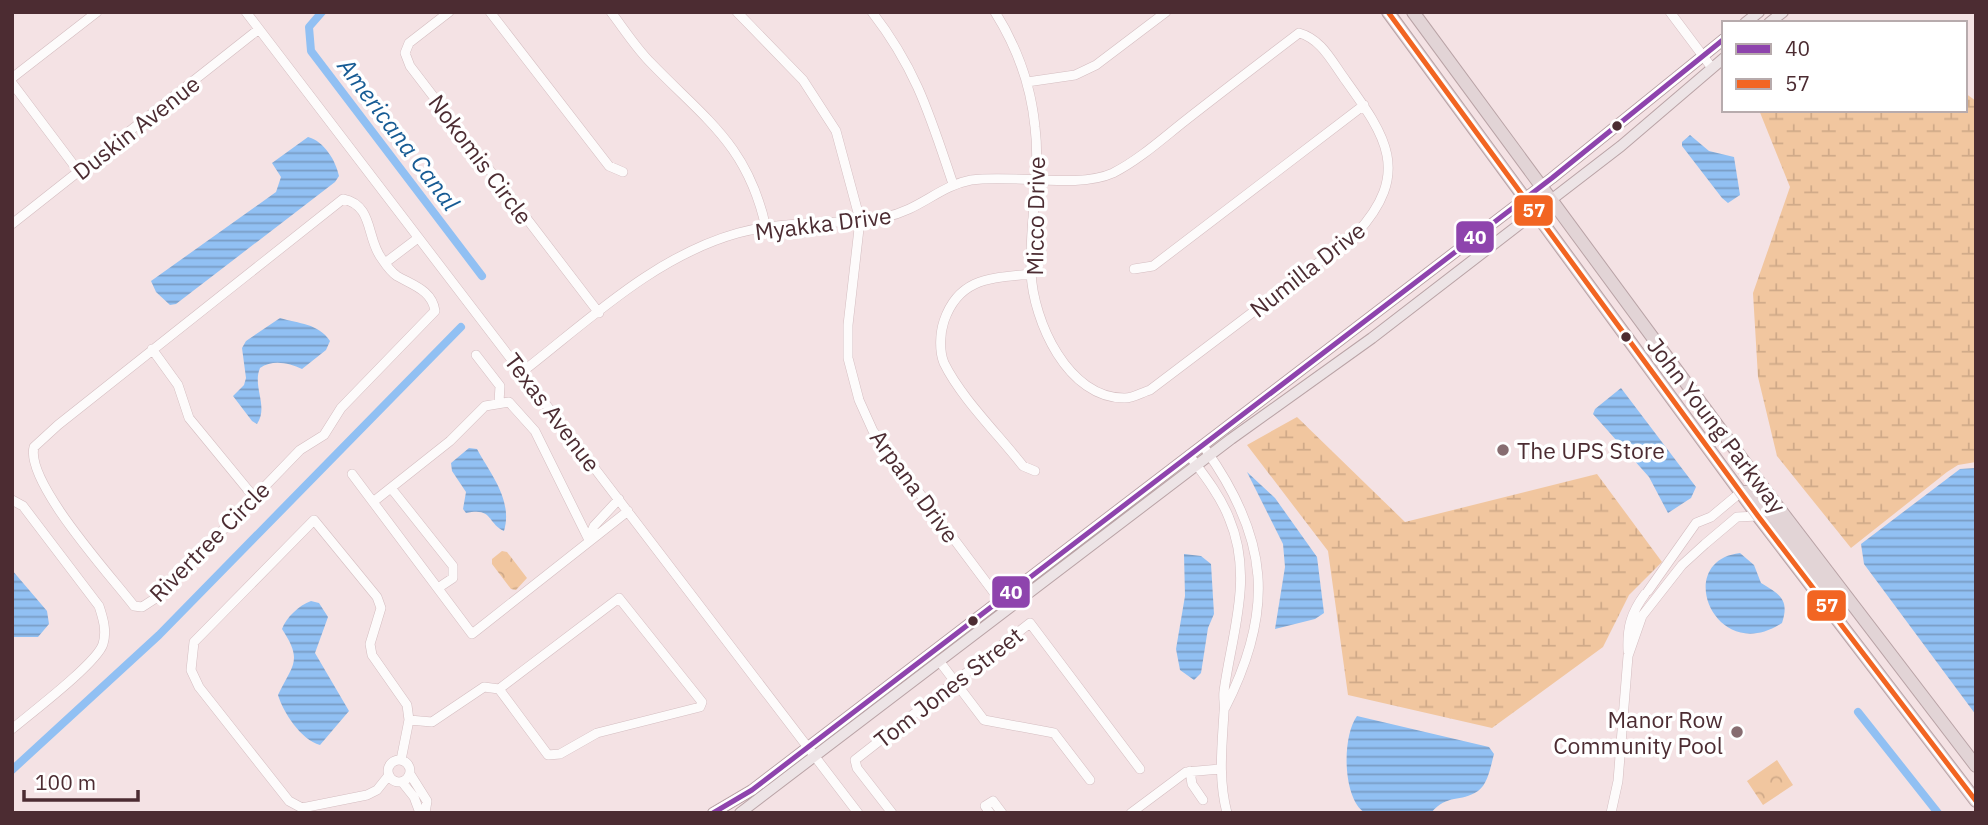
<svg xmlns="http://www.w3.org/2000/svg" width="1988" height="825" font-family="'IBM Plex Sans',sans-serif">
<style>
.wetland{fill:url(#wetland-marsh)}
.park{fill:url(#park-crowns)}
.water{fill:url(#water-rules)}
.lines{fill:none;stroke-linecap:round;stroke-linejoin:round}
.canal{stroke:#91c0f3;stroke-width:8}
.minor-casing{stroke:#d4bdc0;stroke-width:10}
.major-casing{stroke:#b9a3a6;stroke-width:12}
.highway-casing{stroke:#b9a3a6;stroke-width:14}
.minor{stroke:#fdfbfb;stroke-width:9}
.major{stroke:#ede4e6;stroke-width:10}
.highway{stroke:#e2d4d6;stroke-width:12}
.bus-1-casing{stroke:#fff;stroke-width:10}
.bus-2-casing{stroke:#fff;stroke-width:10}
.bus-1{stroke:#8e44ad;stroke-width:5}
.bus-2{stroke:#f26522;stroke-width:5}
.bus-dot{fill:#4c2c32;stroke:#fff;stroke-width:2.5}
.poi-dot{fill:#876c70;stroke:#fff;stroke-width:2.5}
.labels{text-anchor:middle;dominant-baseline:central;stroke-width:7;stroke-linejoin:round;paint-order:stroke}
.street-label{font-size:23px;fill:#4c2c32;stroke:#fff}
.poi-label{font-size:23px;fill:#4c2c32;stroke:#fff;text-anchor:start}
.water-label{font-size:24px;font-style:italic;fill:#165b94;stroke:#fff}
.line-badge{stroke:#fff;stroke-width:2.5}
.badge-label{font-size:19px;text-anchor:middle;font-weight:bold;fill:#fff}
</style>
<defs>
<pattern id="wetland-marsh" width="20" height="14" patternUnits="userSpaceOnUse" patternTransform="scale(1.75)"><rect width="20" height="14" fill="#f1c69f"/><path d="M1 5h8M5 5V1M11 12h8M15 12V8" fill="none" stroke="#d0aa89"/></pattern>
<pattern id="park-crowns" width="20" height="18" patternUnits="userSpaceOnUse" patternTransform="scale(1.75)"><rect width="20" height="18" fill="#f1c69f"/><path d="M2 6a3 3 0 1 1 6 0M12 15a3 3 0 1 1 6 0" fill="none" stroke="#d0aa89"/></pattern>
<pattern id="water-rules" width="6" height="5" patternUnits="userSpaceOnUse" patternTransform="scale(1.75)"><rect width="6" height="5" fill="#91c0f3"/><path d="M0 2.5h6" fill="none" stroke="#799cc5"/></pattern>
</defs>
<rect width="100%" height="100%" fill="#f4e2e4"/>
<path class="wetland" d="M1965 93 1976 101V462L1958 465 1947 472 1851 548 1777 456 1758 377 1753 293 1790 187 1759 110H1965Z
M1297 417 1405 522 1597 474 1662 562 1629 595 1603 647 1492 728 1348 695 1328 551 1247 445Z"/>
<path class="park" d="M502 551 507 552 527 578 516 590 511 589 492 564V559Z
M1777 760 1793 785 1763 805 1747 781Z"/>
<path class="water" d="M1690 135 1709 151 1734 157 1740 195 1728 203 1722 198 1682 146V142Z
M308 137C324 141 336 161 339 176L335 182 176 304 170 305 156 292 151 281 276 192 281 177 272 163Z
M280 318C299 324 318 323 330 341L326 350 302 369C289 363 273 359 260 368 252 387 269 406 257 424L252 421 233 396 244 385 246 378 242 348 246 341Z
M1621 388 1696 487 1691 498 1668 513 1649 477 1593 414 1595 409Z
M469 448 477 449C491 475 513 500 504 531 487 523 493 507 466 513L463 509 466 492 452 471 451 463Z
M1976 468V715L1864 564 1861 544 1960 469Z
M1247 472 1275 498 1317 557 1324 613 1315 619 1275 629 1285 567 1283 544Z
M1740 553 1754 565 1761 583C1779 594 1790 599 1782 623 1715 667 1672 561 1740 553Z
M1184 554 1201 556 1211 564 1214 614 1208 628 1201 673 1194 680 1180 670 1176 649 1185 596Z
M12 570 47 611 49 624 38 637H12Z
M311 601 319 603 328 617 315 653 349 711 320 745C301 740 283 712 278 695 293 664 303 661 282 629 286 618 299 605 311 601Z
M1357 716 1489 747 1494 754C1491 765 1488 784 1478 791 1460 803 1448 793 1431 813H1365C1342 798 1342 736 1357 716Z"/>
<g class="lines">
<path class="canal" d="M322 12 309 27 311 51 482 276
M1858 712 1938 813
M12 770 159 635 461 327"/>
<defs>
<path id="minor" d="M246 12 858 813
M449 12 409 43 405 53 410 66 599 313
M490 12 609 166 623 172
M611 12C624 29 636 48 651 63 705 119 748 145 766 228
M737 12 803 80 836 131 860 220 848 325V358L859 400 873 431 1004 606
M872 12C917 70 930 116 953 184
M1670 12 1712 68
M12 78 97 12
M1027 82 1075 75 1096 65 1166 12
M12 83 79 172
M343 199C374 205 366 239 382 259 386 265 391 272 397 276 412 285 432 290 435 311L341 408 324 435 300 450 159 596 142 607 134 606C111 576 25 482 34 447L58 425Z
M12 224 259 29
M385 263 418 238
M1134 269 1153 266 1364 105
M1031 274C992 278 959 277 944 321 940 333 939 351 944 363 961 398 999 435 1023 466L1035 471
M152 349 178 385 189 418 253 496
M476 355 500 386 499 402
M522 372C589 320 655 256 738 233 786 220 837 226 885 217 920 210 939 186 971 180 1013 174 1078 189 1113 173 1139 160 1163 138 1186 120 1223 91 1261 62 1299 33 1321 39 1331 60 1344 78 1385 135 1413 172 1356 234L1150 390C1143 392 1133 398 1125 398 1068 399 1033 321 1031 272 1029 224 1041 175 1035 127 1031 86 1017 47 995 12
M1206 450C1269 539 1275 610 1225 708
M1189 455C1204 475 1220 495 1229 518 1254 577 1232 632 1224 691 1223 698 1225 705 1224 712 1222 747 1218 778 1227 813
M352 474 373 502
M391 488 453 566V578L438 588
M12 500 23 506 99 606C103 618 107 631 103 644 97 663 31 713 12 729
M589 538 594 526 619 499
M589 540 535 431 509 402 485 406 450 441 373 502 472 634 628 511
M1648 591 1696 523 1711 517 1741 492
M619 598 702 702 700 707 597 733 560 754 548 755 499 689Z
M1628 651C1627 627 1631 613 1645 594
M940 662 984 720 1054 733 1090 780
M409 720 432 722 484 687 499 689
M388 771a11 11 0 1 1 22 0a11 11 0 1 1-22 0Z
M1190 771 1192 784 1203 800
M410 774 427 801 425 813
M389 775 377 790 367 795 302 808 289 801 199 687 191 670 194 642 314 520 377 597 381 608 370 644 372 655 407 705 409 720 401 760
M402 782 414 797 420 813
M892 813 857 768 855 760 1030 623 1140 769
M990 813 985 806 993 801 1002 813
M1131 813 1186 772 1220 769
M1611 813 1618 781 1628 656 1642 616 1682 565 1705 544 1737 517 1758 516"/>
<path id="major" d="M1745 23 1759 12
M1769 23 1783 12
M713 813 752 790 1552 178 1724 39
M740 813 1231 439 1372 338 1621 146 1724 58"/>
<path id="highway" d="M1388 12 1758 516 1976 801
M1413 12 1762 486 1976 766
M1741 492H1755L1824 583 1834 589"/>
</defs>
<use href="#minor" class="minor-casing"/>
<use href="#major" class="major-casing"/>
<use href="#highway" class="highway-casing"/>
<use href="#minor" class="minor"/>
<use href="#major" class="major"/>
<use href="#highway" class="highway"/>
<defs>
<path id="bus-1" d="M713 813 752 790 1552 178 1724 39"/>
<path id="bus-2" d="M1388 12 1758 516 1976 801"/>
</defs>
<use href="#bus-1" class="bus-1-casing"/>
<use href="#bus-2" class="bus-2-casing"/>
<use href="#bus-1" class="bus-1"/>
<use href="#bus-2" class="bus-2"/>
</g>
<g class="bus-dot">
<circle cx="1617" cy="126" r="6"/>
<circle cx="1626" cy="337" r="6"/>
<circle cx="973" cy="621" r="6"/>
</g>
<g class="poi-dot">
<circle cx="1503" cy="450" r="7"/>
<circle cx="1737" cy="732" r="7"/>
</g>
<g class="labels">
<g class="street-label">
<text transform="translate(136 127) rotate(-38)">Duskin Avenue</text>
<text transform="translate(481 159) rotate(53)">Nokomis Circle</text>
<text transform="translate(1035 216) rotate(-89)">Micco Drive</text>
<text transform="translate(823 223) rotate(-7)">Myakka Drive</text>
<text transform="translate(1307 269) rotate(-38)">Numilla Drive</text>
<text transform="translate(553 412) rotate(53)">Texas Avenue</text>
<text transform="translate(1717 425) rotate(53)">John Young Parkway</text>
<text transform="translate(915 486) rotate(54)">Arpana Drive</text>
<text transform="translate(209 541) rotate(-45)">Rivertree Circle</text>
<text transform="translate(948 687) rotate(-38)">Tom Jones Street</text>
</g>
<g class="poi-label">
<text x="1517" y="450">The UPS Store</text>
<text x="1723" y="719" text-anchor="end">Manor Row<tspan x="1723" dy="26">Community Pool</tspan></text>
</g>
<g class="water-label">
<text transform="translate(399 134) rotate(53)">Americana Canal</text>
</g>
</g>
<g class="line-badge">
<rect x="1513" y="194" width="41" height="33" rx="7" fill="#f26522"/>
<rect x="1455" y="220" width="40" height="34" rx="7" fill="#8e44ad"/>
<rect x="991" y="575" width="40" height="34" rx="7" fill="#8e44ad"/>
<rect x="1806" y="589" width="41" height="33" rx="7" fill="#f26522"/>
</g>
<g class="badge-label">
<text x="1534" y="217">57</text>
<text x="1475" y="244">40</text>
<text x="1011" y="599">40</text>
<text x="1827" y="612">57</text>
</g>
<rect width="1988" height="825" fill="none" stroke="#4c2c32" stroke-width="28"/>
<rect x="1722" y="21" width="245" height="91" fill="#ffffff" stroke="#b7abad" stroke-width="2"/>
<rect x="1736" y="44" width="35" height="10" fill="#8e44ad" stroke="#b7abad" stroke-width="2"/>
<text x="1785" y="56" font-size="21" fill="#4c2c32">40</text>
<rect x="1736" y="79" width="35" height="10" fill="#f26522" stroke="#b7abad" stroke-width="2"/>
<text x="1785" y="91" font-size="21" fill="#4c2c32">57</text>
<path d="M24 790v10h114v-10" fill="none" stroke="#4c2c32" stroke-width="3.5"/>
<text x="35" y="790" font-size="21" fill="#4c2c32" stroke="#ffffff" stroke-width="5" paint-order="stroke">100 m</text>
</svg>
